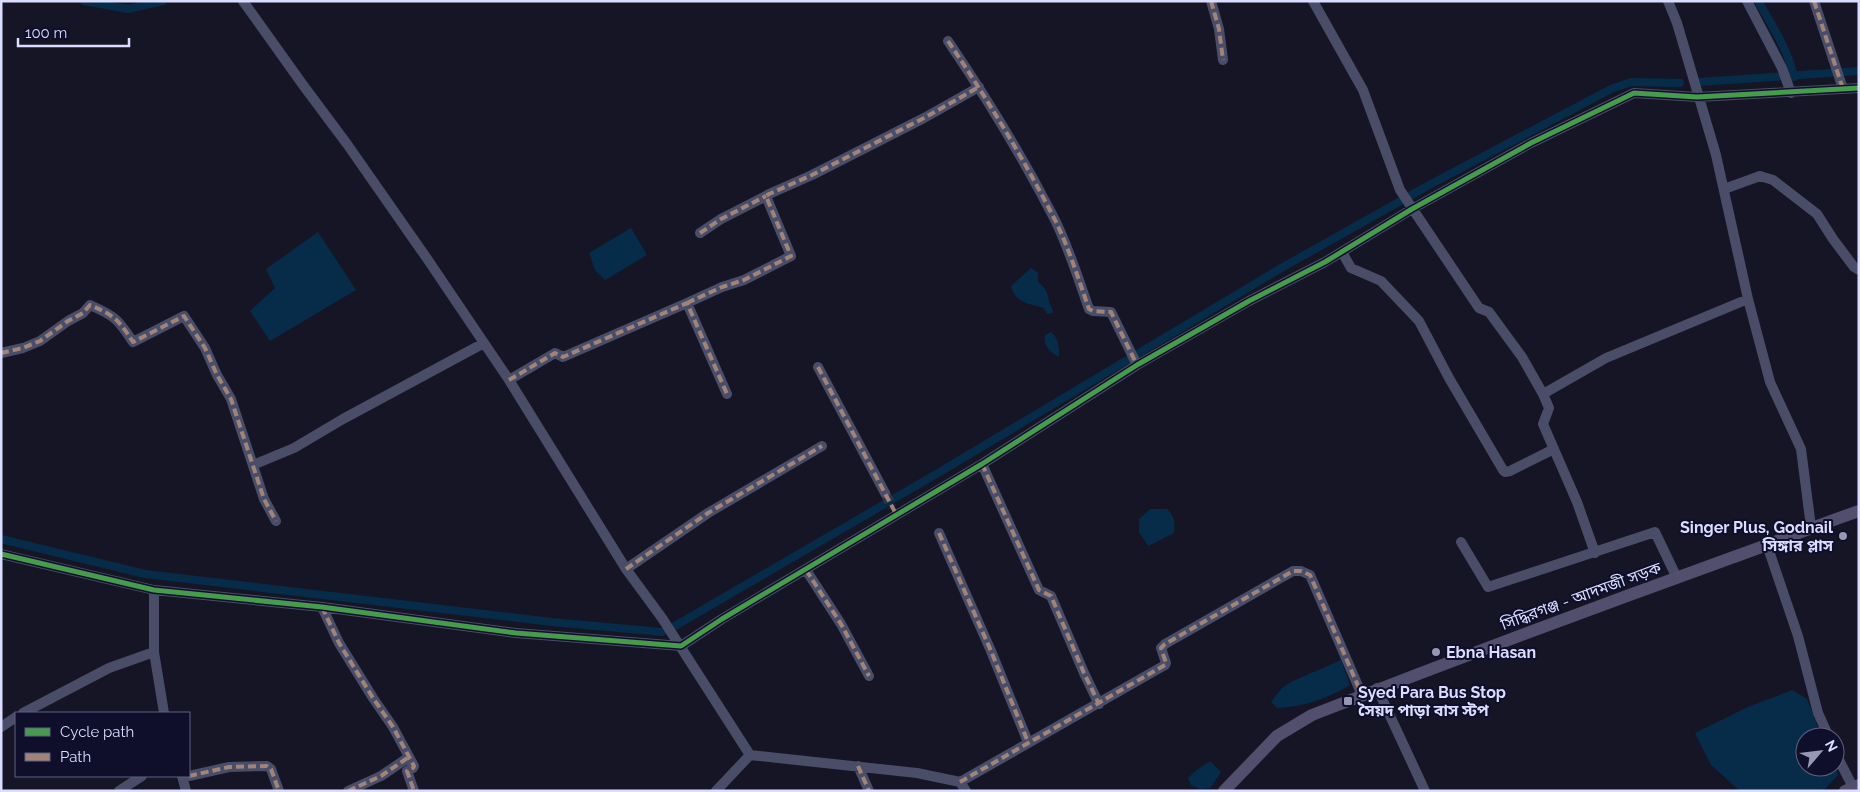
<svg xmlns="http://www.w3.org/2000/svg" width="1860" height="792" font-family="Raleway,'Noto Sans Bengali',sans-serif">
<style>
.water{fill:#072c4a}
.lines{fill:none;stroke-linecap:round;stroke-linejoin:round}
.canal{stroke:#072c4a;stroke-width:8}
.minor-tunnel{stroke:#333347;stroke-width:10;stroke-dasharray:10 5;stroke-linecap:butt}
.minor{stroke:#4a4d67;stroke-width:10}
.major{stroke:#524e6d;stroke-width:12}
.quiet{stroke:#a18479;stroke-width:4;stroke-dasharray:8 4;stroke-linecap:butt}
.cycleway-casing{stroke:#0f0f2c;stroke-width:8}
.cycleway{stroke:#469c4c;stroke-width:5}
.poi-dot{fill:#9597b3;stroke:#0f0f2c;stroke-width:2}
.labels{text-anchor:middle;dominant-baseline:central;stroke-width:4;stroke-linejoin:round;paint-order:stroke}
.poi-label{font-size:16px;font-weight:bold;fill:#daddff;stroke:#0f0f2c;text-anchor:start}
.street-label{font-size:16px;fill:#daddff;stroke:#0f0f2c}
</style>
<rect width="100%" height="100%" fill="#151526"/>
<path class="water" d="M631 228 647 255 605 280 595 270 589 253Z
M318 232 356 290 270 341 250 311 275 288 266 269Z
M1031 268 1038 273V282C1046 288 1047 292 1049 301 1050 306 1053 307 1053 313L1047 314 1044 308C1029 303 1016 304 1011 286Z
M1051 332C1059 338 1059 348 1059 357 1050 352 1043 346 1045 335Z
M1150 509H1167C1175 516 1175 523 1174 533L1148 546 1139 532V519Z
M1341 660 1350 685C1328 698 1304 707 1277 708L1271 702 1282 688 1291 682Z
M1792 690 1807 699 1822 737H1805V767H1835L1838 775 1825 789 1820 791H1740L1711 765 1695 733 1748 707Z
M1210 761 1221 772 1210 788 1200 789 1191 785 1188 778 1198 769Z"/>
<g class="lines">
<path class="canal" d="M84 1 128 9 163 1
M1758 1C1772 25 1788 50 1794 77
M1699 82 1859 71
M1 539 145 574 552 622 662 632
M675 626 938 473 1283 267 1431 184 1611 89 1631 82 1680 83"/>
<path class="minor-tunnel" d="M885 493 892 507"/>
<path class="minor" d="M243 1 303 85 347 144 428 260 509 380 626 569 662 618 750 755 716 791
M1211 1 1219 29 1223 60
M1313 1 1363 90 1400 190 1479 308 1489 312 1522 357 1543 394 1549 408 1543 424 1577 502 1595 553
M1668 1 1677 23 1716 155 1748 299 1770 382 1801 449 1811 527
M1747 1 1782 68 1791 93
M1814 1 1843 89
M948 41C986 97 1022 156 1053 216 1068 245 1078 278 1089 309L1093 311 1111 312 1137 365
M1724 189 1760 176 1773 180 1817 214 1833 239 1854 267 1859 270
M700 233 721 219 766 196
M1342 252 1351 268 1381 281 1419 321 1449 378 1503 470 1505 472 1510 471 1554 449
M687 303 722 287 744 280 791 256 768 201 766 196 769 194 812 175 924 118 979 87
M1 353 23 348 40 341 68 321 83 313 90 305C115 316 118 319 133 342L184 316 205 348 217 375 231 399 264 499 276 521
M818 367 885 493
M509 380 555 353 563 357 687 303 727 394
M1543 394 1606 358 1748 299
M982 464 1039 590 1051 596 1084 673 1099 704
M253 465 294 448 343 419 484 343
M939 533 991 651 1028 742
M1461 542 1488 587 1655 532 1677 578
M1767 545 1798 636 1818 713 1829 737
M1 554 154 590 322 607 516 633 681 646 722 619 982 464 1137 365 1249 301 1325 262 1412 209 1531 143 1634 93 1697 97 1859 88
M626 569 708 513 822 446
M806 570 841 624 869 676
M154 590V652L164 713
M322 607 339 643 373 698 393 727 414 766 413 768 407 771 414 791
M1377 688 1425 791
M23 713 109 668 154 652
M1 727 16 717
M1835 752 1855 791
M750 755 917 773 960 782 966 791
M858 766 869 791
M182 776 186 791
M189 776 229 767 267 766 271 769 279 791
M960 782 1165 665 1166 663 1161 648 1165 644 1293 571H1301L1310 575 1362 695
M119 791 142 776
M348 791 381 776 409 757"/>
<path class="major" d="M1224 791 1277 736 1312 715C1451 661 1590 609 1731 558 1774 543 1815 526 1859 511
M1845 791 1859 785"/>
<path class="quiet" d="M1211 1 1219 29 1223 60
M1814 1 1843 89
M948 41C986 97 1022 156 1053 216 1068 245 1078 278 1089 309L1093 311 1111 312 1137 365
M700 233 721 219 766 196
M687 303 722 287 744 280 791 256 768 201 766 196 769 194 812 175 924 118 979 87
M1 353 23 348 40 341 68 321 83 313 90 305C115 316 118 319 133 342L184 316 205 348 217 375 231 399 264 499 276 521
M818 367 896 514
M509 380 555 353 563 357 687 303 727 394
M982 464 1039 590 1051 596 1084 673 1099 704
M939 533 991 651 1028 742
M626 569 708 513 822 446
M806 570 841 624 869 676
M322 607 339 643 373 698 393 727 414 766 413 768 407 771 414 791
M858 766 869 791
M189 776 229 767 267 766 271 769 279 791
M960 782 1165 665 1166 663 1161 648 1165 644 1293 571H1301L1310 575 1362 695
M348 791 381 776 409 757"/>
<defs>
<path id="cycleway" d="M1 554 154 590 322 607 516 633 681 646 722 619 982 464 1137 365 1249 301 1325 262 1412 209 1531 143 1634 93 1697 97 1859 88"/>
</defs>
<use href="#cycleway" class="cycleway-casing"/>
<use href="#cycleway" class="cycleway"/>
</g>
<g class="poi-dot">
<circle cx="1843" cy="536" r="5"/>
<circle cx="1436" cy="652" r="5"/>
<rect x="1343" y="696" width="10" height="10" rx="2.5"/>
</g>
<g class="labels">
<g class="poi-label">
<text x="1833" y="527" text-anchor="end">Singer Plus, Godnail<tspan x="1833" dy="18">সিঙ্গার প্লাস</tspan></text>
<text x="1446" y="652">Ebna Hasan</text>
<text x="1358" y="692">Syed Para Bus Stop<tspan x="1358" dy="18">সৈয়দ পাড়া বাস স্টপ</tspan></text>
</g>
<g class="street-label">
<text transform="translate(1581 596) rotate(-20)">সিদ্ধিরগঞ্জ - আদমজী সড়ক</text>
</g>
</g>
<rect width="1860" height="792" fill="none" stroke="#daddff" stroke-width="5"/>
<rect x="15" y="712" width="175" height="65" fill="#0f0f2c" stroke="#606180"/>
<rect x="25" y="728" width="25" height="8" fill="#469c4c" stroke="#606180"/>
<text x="60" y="737" font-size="15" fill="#daddff">Cycle path</text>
<rect x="25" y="753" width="25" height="8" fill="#a18479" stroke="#606180"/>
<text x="60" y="762" font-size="15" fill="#daddff">Path</text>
<g transform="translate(1820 752) rotate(62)"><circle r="24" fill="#0f0f2c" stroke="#606180"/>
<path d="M0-4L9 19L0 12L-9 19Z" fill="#9597b3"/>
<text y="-8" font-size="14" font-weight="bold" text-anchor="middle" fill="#daddff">N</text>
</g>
<path d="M18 38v8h111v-8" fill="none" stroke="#daddff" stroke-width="2.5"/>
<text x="25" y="38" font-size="15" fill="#daddff" stroke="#0f0f2c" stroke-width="4" paint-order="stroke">100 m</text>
</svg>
